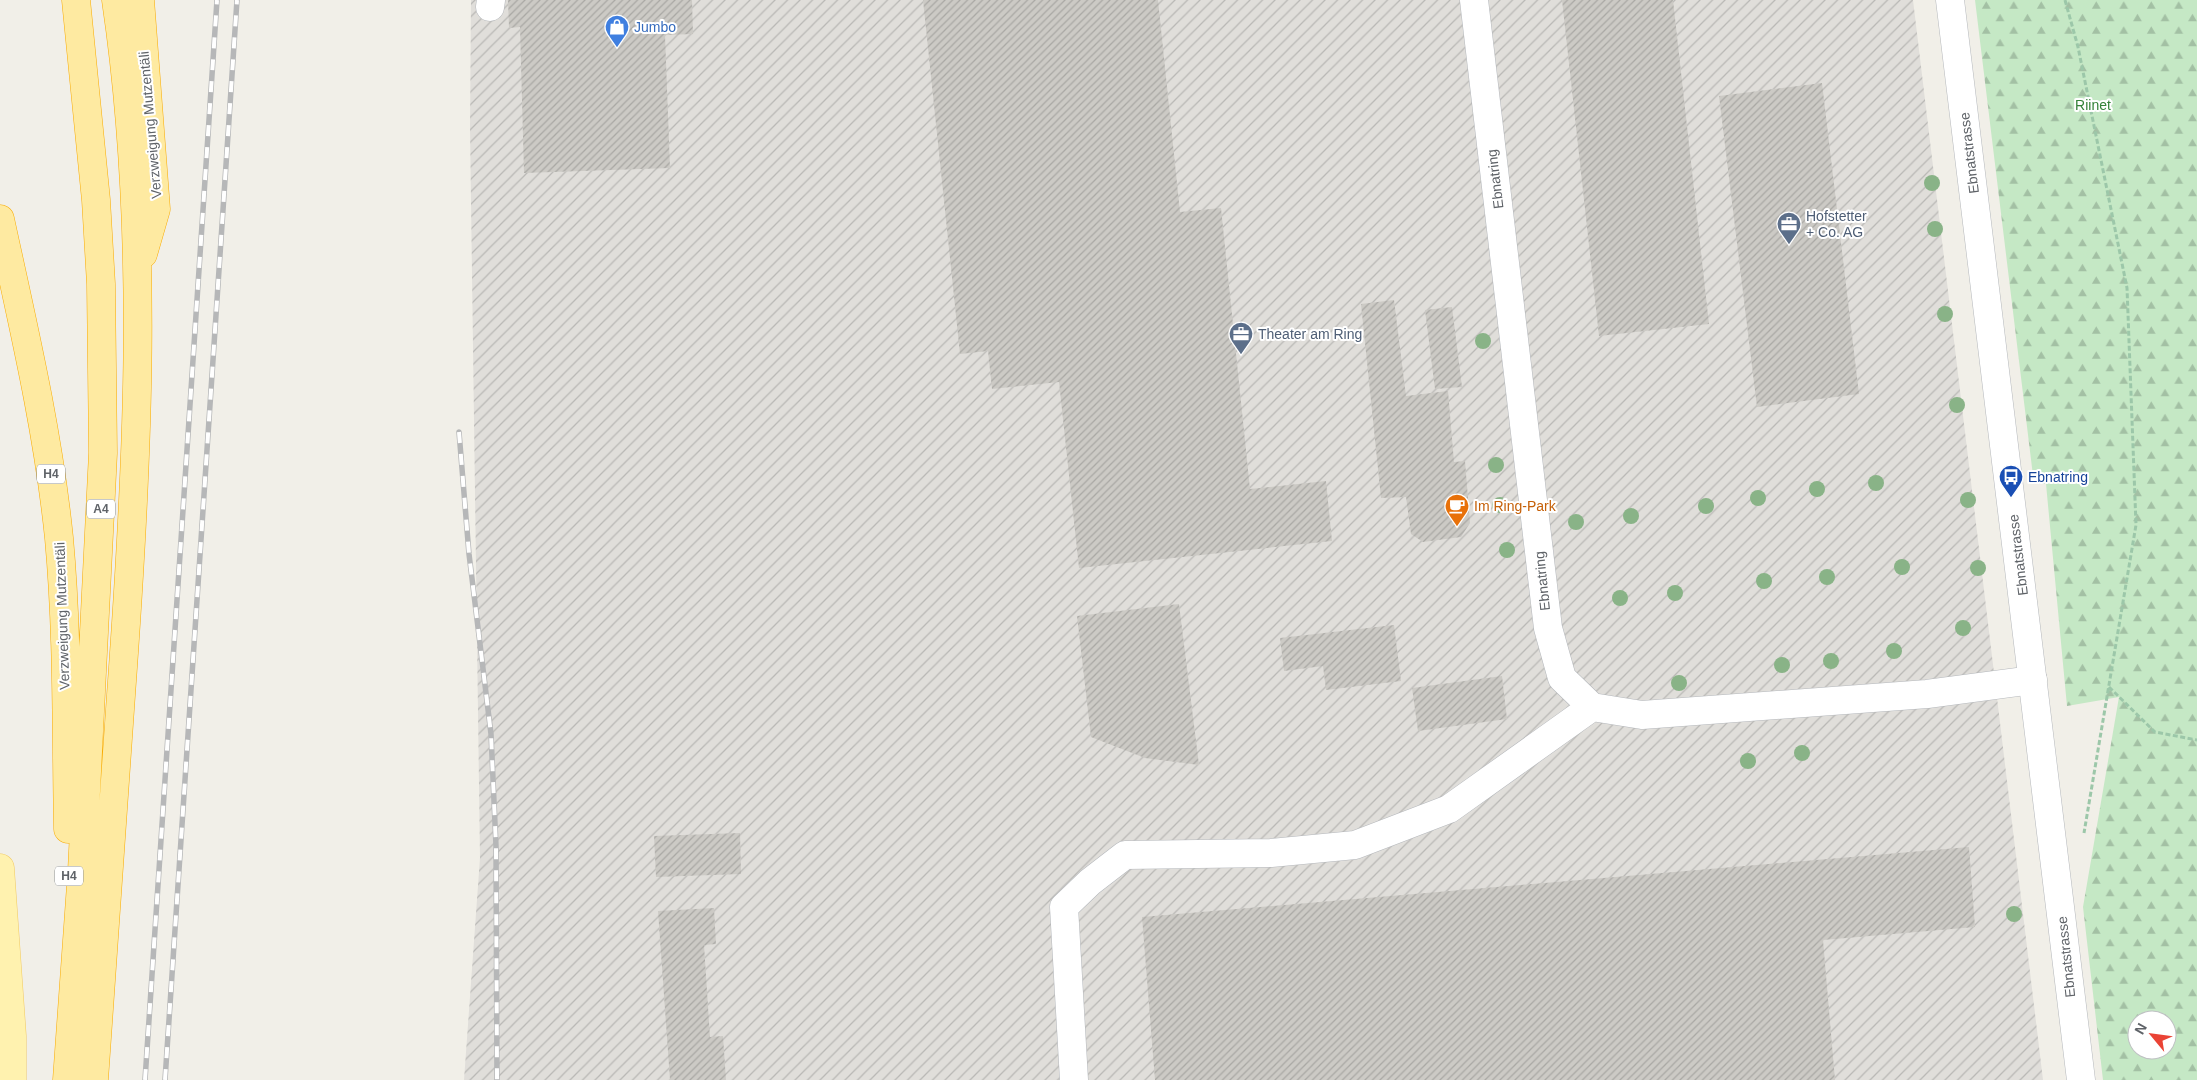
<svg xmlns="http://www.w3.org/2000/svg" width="2197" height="1080" font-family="Arial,sans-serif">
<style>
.industrial{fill:url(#industrial-furrows)}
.forest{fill:url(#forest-firs);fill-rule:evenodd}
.building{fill:url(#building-hatch)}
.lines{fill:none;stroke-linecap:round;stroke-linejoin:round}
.minor-casing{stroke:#b5b8bc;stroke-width:29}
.tertiary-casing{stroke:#b5b8bc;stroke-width:29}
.primary-casing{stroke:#f2c960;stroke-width:29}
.trunk-casing{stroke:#f9ab00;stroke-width:29}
.path{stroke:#9cc7a9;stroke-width:3;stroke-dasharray:5 2.5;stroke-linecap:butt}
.minor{stroke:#fff;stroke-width:28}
.tertiary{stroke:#fff;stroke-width:28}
.primary{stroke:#fff2af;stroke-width:28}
.trunk{stroke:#feeaa1;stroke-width:28}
.rail-casing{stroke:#b6b7b8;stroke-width:5.5}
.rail{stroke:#fff;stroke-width:4;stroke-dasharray:11;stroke-linecap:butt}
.tree{fill:#89b387}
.labels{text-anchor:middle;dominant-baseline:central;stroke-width:4;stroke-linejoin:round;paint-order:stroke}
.shield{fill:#fff;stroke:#8f9295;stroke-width:1}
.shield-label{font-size:12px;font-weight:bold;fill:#5f6368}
.shop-label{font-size:14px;fill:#366cbe;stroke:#fff;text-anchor:start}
.park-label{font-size:14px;fill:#348238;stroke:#fff}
.street-label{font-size:14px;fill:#5f6368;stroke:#fff}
.service-label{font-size:14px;fill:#4e5e75;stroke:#fff;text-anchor:start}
.transit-label{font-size:14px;fill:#164399;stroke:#fff;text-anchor:start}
.food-label{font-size:14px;fill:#c56008;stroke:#fff;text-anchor:start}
</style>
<defs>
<pattern id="industrial-furrows" width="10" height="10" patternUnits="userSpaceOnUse" patternTransform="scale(1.25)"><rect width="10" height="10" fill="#e0deda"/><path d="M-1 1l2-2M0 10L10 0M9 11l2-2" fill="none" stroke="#b9b8b5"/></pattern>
<pattern id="forest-firs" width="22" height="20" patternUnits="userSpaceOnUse" patternTransform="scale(1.25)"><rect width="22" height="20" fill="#c5e8c5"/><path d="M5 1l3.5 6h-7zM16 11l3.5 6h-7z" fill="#a3c0a4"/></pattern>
<pattern id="building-hatch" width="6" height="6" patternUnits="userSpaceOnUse" patternTransform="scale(1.25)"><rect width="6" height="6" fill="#cccac5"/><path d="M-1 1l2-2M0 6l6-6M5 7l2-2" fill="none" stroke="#a9a8a4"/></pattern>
</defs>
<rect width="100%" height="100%" fill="#f1efe8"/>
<path class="industrial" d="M471 0H1913L2043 1080H464L480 858 470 127Z"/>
<path class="forest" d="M1975 0H2197V1080H2103L2083 907 2119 697 2067 706 2046 484H2034ZM2137 1020H2167V1050H2137Z"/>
<path class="building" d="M508 0H692L693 34 665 35 670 168 524 173 520 27 509 28Z
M923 0H1158L1180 212 1221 208 1250 489 1326 481 1332 541 1079 568 1059 382 992 389 988 351 960 354Z
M1562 0H1673L1709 324 1599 336Z
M1822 83 1859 394 1757 407 1719 96Z
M1394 300 1406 396 1448 391 1454 462 1465 461 1470 523 1461 537 1423 542 1411 534 1406 497 1381 498 1361 304Z
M1452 307 1462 387 1435 389 1425 310Z
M1179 604 1199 765 1145 758 1091 737 1077 616Z
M1394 625 1401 681 1326 690 1323 666 1284 671 1280 638Z
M1502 676 1507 719 1418 731 1412 688Z
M740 833 741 874 656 877 654 836Z
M1969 847 1975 927 1823 940 1835 1080H1155L1142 917Z
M714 908 716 944 704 945 710 1037 723 1036 726 1080H670L658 911Z"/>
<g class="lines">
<defs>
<path id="minor" d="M1474 0 1548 628 1562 678 1592 707 1642 715 1927 694 2033 680
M490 7 491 0
M1074 1080 1064 907 1090 882 1125 855 1271 853 1355 845 1449 809 1592 707"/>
<path id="tertiary" d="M1950 0 2081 1080"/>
<path id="primary" d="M0 868 12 1036V1080"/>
<path id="trunk" d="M140 0 156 209 143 254
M0 219C23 325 48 430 59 538 68 635 66 733 68 829
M67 1080 82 871 103 453 101 284 96 200 76 0
M94 1080C103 952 112 823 121 695 138 464 150 230 116 0"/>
</defs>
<use href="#minor" class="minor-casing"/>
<use href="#tertiary" class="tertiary-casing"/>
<use href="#primary" class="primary-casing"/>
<use href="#trunk" class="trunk-casing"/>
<path class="path" d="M2065 0 2078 47 2127 288 2136 525 2084 833
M2109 687 2155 732 2197 740"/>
<use href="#minor" class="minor"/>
<use href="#tertiary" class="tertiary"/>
<use href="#primary" class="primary"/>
<use href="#trunk" class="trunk"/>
<defs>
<path id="rail" d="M459 432 469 554 491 734 496 846 497 1080
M145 1080 217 0
M165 1080 237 0"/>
</defs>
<use href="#rail" class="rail-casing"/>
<use href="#rail" class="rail"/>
</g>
<g class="tree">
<circle cx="1932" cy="183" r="8"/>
<circle cx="1935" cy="229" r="8"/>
<circle cx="1945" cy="314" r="8"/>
<circle cx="1483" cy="341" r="8"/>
<circle cx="1957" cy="405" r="8"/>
<circle cx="1496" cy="465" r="8"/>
<circle cx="1876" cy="483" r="8"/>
<circle cx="1817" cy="489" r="8"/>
<circle cx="1758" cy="498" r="8"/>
<circle cx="1968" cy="500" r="8"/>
<circle cx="1500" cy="505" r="8"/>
<circle cx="1706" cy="506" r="8"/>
<circle cx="1631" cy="516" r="8"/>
<circle cx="1576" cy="522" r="8"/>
<circle cx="1507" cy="550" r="8"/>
<circle cx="1902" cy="567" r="8"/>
<circle cx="1978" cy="568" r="8"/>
<circle cx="1827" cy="577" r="8"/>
<circle cx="1764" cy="581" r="8"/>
<circle cx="1675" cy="593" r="8"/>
<circle cx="1620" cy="598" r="8"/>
<circle cx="1963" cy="628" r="8"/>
<circle cx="1894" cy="651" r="8"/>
<circle cx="1831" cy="661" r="8"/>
<circle cx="1782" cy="665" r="8"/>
<circle cx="1679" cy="683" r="8"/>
<circle cx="1802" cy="753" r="8"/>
<circle cx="1748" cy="761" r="8"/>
<circle cx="2014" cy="914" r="8"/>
</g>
<defs>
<symbol id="shop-pin" viewBox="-11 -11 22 30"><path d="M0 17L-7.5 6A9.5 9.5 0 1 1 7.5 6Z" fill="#3f7fe0" stroke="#fff"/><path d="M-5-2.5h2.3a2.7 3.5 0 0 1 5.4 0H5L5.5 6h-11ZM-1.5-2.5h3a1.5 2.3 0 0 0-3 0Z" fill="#fff"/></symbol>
<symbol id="office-pin" viewBox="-11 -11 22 30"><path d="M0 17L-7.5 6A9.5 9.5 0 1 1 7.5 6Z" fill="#5c6f8a" stroke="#fff"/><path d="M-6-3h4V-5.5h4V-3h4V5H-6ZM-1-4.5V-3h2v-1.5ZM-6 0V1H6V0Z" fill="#fff"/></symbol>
<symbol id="bus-pin" viewBox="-11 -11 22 30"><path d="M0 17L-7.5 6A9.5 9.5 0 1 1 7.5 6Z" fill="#1a4fb4" stroke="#fff"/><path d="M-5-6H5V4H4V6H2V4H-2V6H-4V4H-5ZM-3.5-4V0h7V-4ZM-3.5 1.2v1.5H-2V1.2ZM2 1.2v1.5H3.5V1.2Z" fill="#fff"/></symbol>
<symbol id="cafe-pin" viewBox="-11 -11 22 30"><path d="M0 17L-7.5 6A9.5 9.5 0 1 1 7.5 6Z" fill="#e8710a" stroke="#fff"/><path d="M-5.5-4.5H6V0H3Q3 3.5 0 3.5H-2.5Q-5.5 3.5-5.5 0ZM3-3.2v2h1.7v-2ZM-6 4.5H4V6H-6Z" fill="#fff"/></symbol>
</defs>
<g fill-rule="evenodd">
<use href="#shop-pin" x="603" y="13" width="28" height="38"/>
<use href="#office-pin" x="1775" y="210" width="28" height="38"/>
<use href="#office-pin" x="1227" y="320" width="28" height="38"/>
<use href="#bus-pin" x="1997" y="463" width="28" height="38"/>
<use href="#cafe-pin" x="1443" y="492" width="28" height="38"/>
</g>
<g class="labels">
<g class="shield">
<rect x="37" y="464.5" width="28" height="19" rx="4"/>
<rect x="87" y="499.5" width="28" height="19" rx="4"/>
<rect x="55" y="866.5" width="28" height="19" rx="4"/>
</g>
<g class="shield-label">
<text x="51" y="474">H4</text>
<text x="101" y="509">A4</text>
<text x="69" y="876">H4</text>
</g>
<g class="shop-label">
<text x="634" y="27">Jumbo</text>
</g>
<g class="park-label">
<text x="2093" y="105">Riinet</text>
</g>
<g class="street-label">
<text transform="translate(150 125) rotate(-95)">Verzweigung Mutzentäli</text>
<text transform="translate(1969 153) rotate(-97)">Ebnatstrasse</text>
<text transform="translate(1495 179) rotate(-97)">Ebnatring</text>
<text transform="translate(2018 555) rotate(-97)">Ebnatstrasse</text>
<text transform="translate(1542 581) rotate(-96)">Ebnatring</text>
<text transform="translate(62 616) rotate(-92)">Verzweigung Mutzentäli</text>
<text transform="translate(2066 957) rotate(-96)">Ebnatstrasse</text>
</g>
<g class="service-label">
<text x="1806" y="216">Hofstetter<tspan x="1806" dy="16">+ Co. AG</tspan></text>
<text x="1258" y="334">Theater am Ring</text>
</g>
<g class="transit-label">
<text x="2028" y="477">Ebnatring</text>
</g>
<g class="food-label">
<text x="1474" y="506">Im Ring-Park</text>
</g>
</g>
<g transform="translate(2152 1035) rotate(299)"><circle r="24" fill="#ffffff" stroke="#bfc1c3"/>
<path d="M0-4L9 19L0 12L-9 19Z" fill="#ea4335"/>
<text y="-8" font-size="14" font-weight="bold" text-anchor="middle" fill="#5f6368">N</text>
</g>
</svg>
